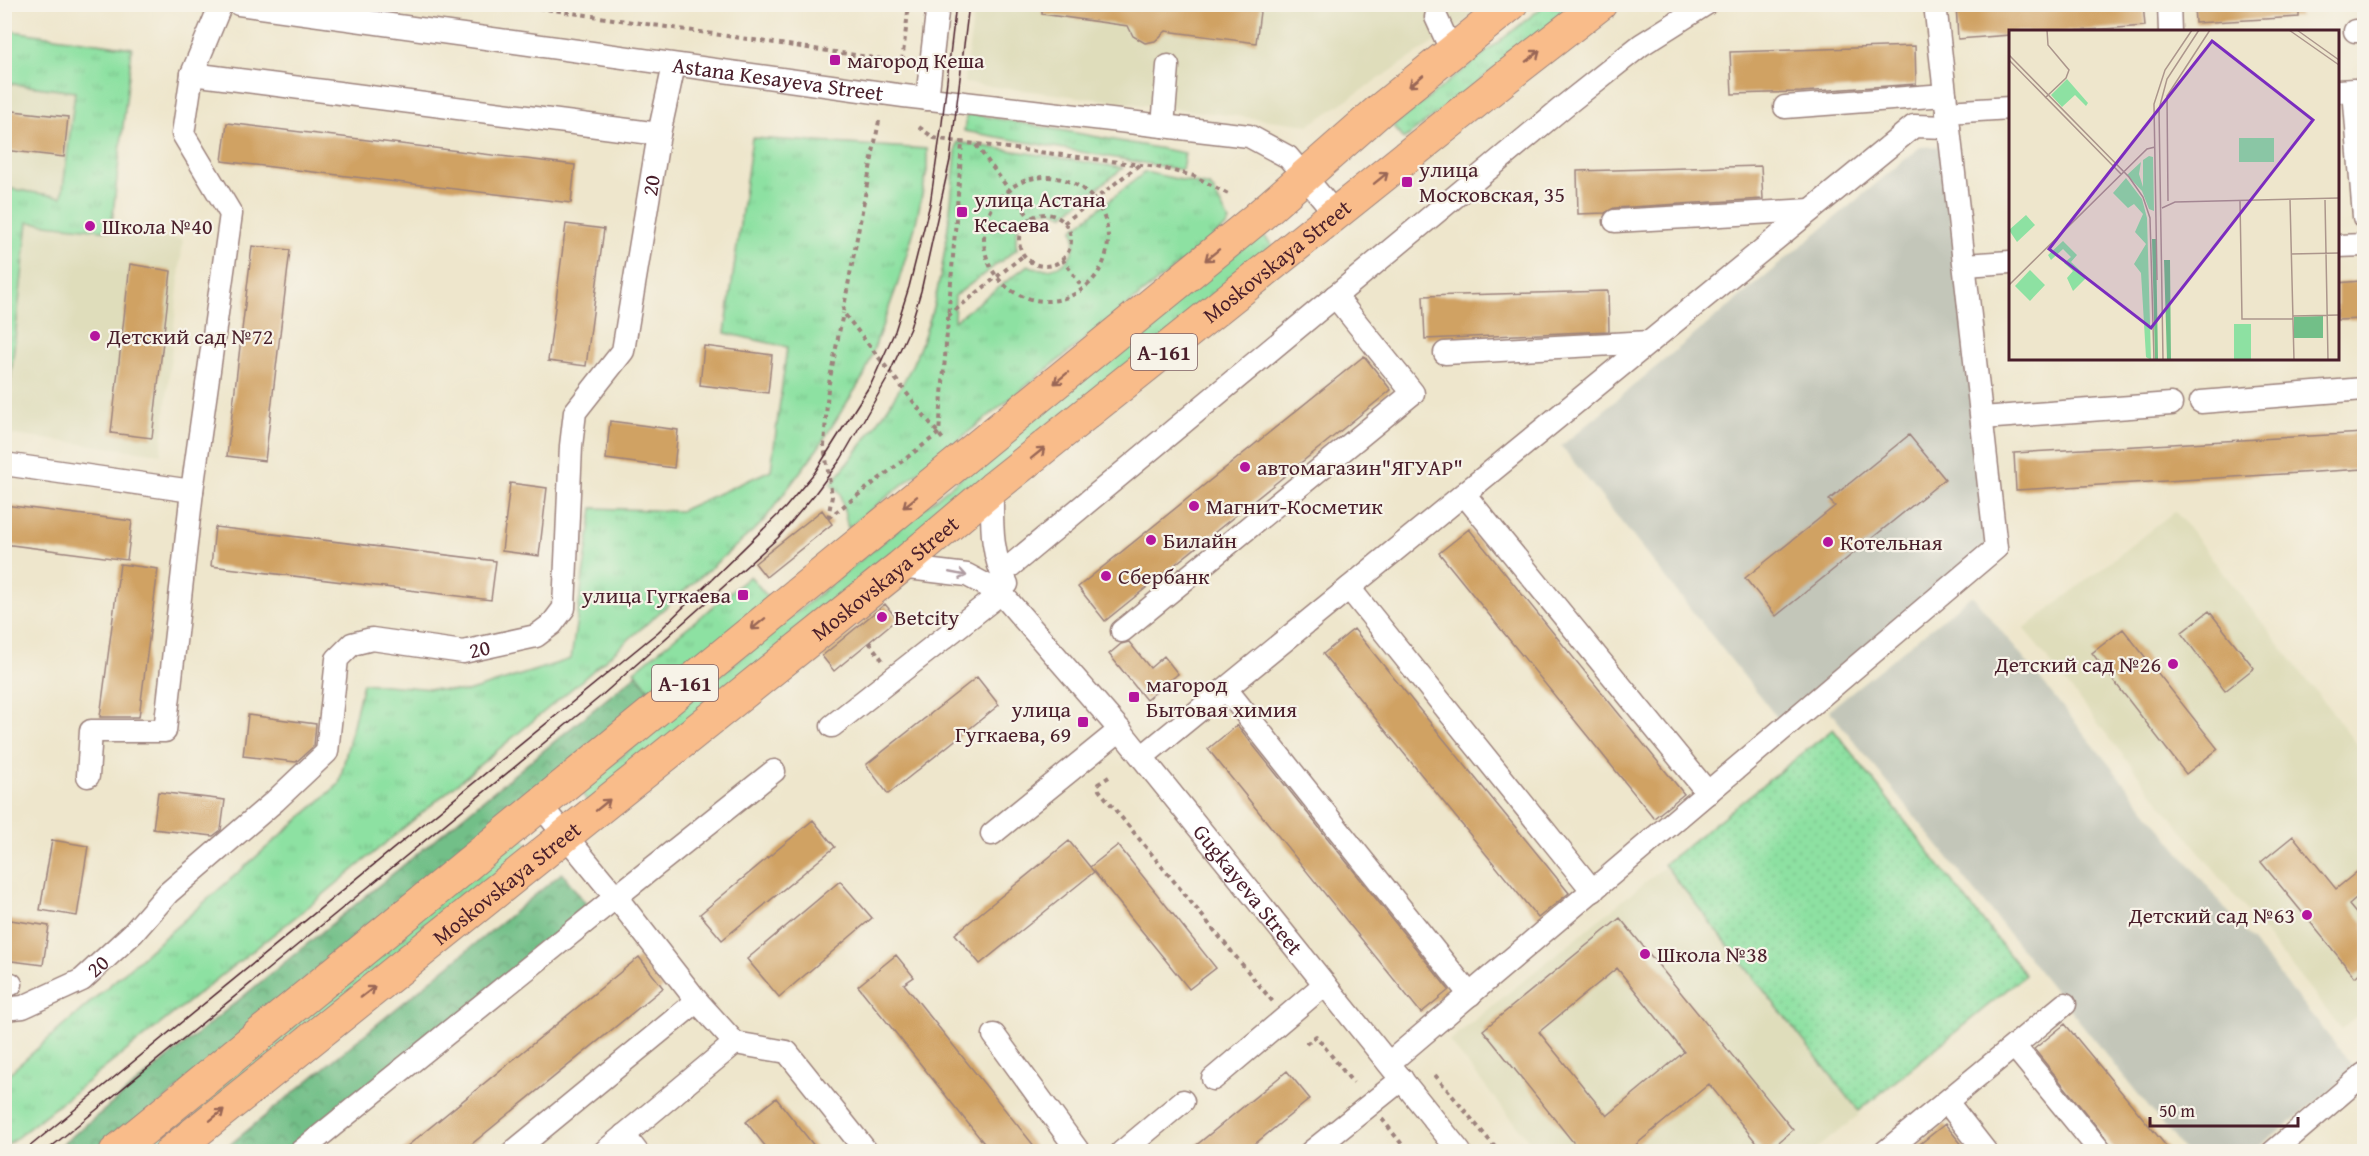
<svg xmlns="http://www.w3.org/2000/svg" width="2369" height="1156" font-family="'Gentium Book Plus',serif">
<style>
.built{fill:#dfddbb}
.industrial{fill:#c3c6b9}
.grass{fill:url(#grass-tufts);stroke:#6c8066;stroke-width:1.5}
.forest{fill:url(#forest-crowns);stroke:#5e6f5a;stroke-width:1.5}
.park{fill:url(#park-dots);stroke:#6c8066;stroke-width:1.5}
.building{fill:#d0a264;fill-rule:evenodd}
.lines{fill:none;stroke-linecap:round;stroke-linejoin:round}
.minor-casing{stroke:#9c827c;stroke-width:25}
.highway-casing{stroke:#9c827c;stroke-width:35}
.path{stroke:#9c827c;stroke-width:4;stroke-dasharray:4.5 4.5;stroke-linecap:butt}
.minor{stroke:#fff;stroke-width:22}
.highway{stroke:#f9bc8a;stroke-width:33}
.tram{stroke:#4a1f2b;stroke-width:1.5}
.oneway{stroke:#996656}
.oneway2{stroke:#ae9aa0}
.poi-dot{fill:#b5179e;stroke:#f7f3e8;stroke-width:2}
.labels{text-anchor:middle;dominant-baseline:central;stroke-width:4.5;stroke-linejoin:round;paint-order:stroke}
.shield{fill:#f7f3e8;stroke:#7e5f64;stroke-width:1.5}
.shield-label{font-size:21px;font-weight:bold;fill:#4a1f2b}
.poi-label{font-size:22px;fill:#4a1f2b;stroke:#f7f3e8;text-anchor:start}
.street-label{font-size:22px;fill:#4a1f2b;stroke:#f7f3e8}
.inset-road{fill:none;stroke:#ac968c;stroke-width:1.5}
.view{fill:#7b2cbf;fill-opacity:0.15;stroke:#7b2cbf;stroke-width:3}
.inset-edge{fill:none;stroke:#4a1f2b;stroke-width:3}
</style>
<defs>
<pattern id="grass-tufts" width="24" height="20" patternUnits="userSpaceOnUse" patternTransform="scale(1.5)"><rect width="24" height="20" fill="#8de1a2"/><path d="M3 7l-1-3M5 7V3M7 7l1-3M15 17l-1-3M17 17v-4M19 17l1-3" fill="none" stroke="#7bc18c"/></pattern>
<pattern id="forest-crowns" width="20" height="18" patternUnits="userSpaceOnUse" patternTransform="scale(1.5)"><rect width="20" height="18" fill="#72bf88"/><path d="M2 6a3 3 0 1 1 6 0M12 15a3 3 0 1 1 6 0" fill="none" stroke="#609b6f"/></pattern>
<pattern id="park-dots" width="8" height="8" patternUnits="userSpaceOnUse" patternTransform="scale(1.5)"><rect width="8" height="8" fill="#8de1a2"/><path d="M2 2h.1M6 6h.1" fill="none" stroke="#7bc18c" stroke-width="1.8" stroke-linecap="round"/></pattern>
</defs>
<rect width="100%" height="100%" fill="#f7f3e8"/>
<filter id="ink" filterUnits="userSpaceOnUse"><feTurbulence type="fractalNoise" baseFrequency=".0167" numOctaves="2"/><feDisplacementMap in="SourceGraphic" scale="12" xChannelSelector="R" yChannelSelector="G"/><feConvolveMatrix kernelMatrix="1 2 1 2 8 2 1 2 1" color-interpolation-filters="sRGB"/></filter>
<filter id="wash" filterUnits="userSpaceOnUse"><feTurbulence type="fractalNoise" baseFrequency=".008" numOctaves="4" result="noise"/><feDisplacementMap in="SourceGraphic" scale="24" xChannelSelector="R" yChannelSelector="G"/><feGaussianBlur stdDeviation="1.35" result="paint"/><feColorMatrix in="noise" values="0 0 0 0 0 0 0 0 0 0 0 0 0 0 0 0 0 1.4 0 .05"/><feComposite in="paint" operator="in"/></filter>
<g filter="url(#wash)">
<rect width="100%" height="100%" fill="#eee6cc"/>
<path class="built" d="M975 5H1491L1309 125 964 83Z
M5 30 132 48 110 231 183 239 161 454 5 434Z
M2175 511 2364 753V1011L2342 1029 2173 819 2024 629Z
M1664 867 1860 1114 1814 1151H1537L1449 1041Z"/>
<path class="industrial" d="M1942 146 1990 545 1778 719 1561 446 1920 147Z
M1972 595 2356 1070 2253 1151H2184L1829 710Z"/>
<path class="grass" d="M1545 5H1577L1404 139 1393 126Z
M5 30 132 48 111 231 28 222 6 420 5 188 62 197 75 92 5 83Z
M967 113 1185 153 1182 170 964 131Z
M752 138 927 149V171L915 227 898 283 864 376 818 448 762 523 581 681 318 899 5 1147V1077L339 784 363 683 467 692 571 659 593 508 680 511 771 470 787 347 725 333Z
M957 142 1123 168 1063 215C1037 201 1010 220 1017 249L955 296 954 321 1028 265C1054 278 1082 258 1073 229L1145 172 1209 186 1213 190 1229 221 1227 226 848 528 840 493 831 484C858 450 884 417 905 379 944 308 949 221 957 142Z
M1261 232 1276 250 588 803 580 790Z
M750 576 773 603 656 699 634 671Z
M518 832 531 849 160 1151 126 1152Z"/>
<path class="forest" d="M637 674 656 699 102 1151 53 1152Z
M562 873 590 909 291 1151 221 1152Z"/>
<path class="park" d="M1833 729 2025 975 1859 1111 1664 864Z"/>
<g id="blocks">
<path class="building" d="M1042 4H1261L1256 43 1166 31 1155 41 1145 43 1133 36 1128 26 1042 14Z
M1956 4H2143L2145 26 2061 32H2010V35L1958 39Z
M2194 4H2299V17L2195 23Z
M1915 46 1916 84 1801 92 1732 94 1730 52Z
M4 110 68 117 64 157 4 150Z
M227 123 575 165 571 203 222 161Z
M1761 166 1763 199 1614 208 1605 213 1578 214 1577 171Z
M566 224 604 229 586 366 548 361Z
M252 246 290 250 265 461 227 456Z
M130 264 171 271 152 438 111 433Z
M2360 281 2363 319 2337 320V283Z
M1608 291 1609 331 1425 339 1423 296Z
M704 346 772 355 768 393 700 385Z
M1364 356 1391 390 1105 621 1078 587Z
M610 421 678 430 674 468 606 459Z
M2364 433V469L2016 490 2014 453Z
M1909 435 1945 479 1776 616 1745 578 1835 506 1829 500Z
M510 483 547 488 539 556 502 551Z
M4 505 132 521 127 560 4 544Z
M822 510 832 524 766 577 755 563Z
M215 527 496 561 491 600 211 566Z
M1469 529 1684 794 1654 818 1439 553Z
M120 564 158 569 139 717H100Z
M885 604 897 619 834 671 822 656Z
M2209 611 2254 668 2225 691 2181 633Z
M1354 629 1569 893 1538 918 1323 654Z
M2123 629 2218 749 2186 774 2092 653Z
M1129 642 1150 668 1164 656 1178 674 1146 700 1109 654 1121 644Z
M977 677 999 705 888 794 866 765Z
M248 715 316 724 314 746 296 762 243 756Z
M1237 725 1449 990 1421 1013 1208 749Z
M158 792 225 800 221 830 213 836 153 829Z
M813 820 835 847 722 940 700 914Z
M2293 836 2336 889 2364 866V892L2349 905 2364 923V969L2355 977 2261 862Z
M52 840 88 846 77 916 40 910Z
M1069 841 1094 872 980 964 955 934Z
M1118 845 1216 968 1189 989 1090 867Z
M840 881 872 918 779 997 747 959Z
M1620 918 1793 1130 1767 1152H1764L1709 1084 1627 1152H1581L1483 1030ZM1617 968 1684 1052 1607 1116 1539 1032Z
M4 919 49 926 43 965 4 960Z
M896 955 914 977 904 984 1039 1152H991L858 986Z
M639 957 663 988 462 1152H400Z
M2065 1024 2171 1152H2117L2034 1049Z
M1287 1071 1310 1099 1245 1152H1188Z
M776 1098 819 1152H770L746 1122Z
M1945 1124 1968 1152H1910Z"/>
</g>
</g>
<g filter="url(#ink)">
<use href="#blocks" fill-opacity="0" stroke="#9c827c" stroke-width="1.5"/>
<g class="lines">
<defs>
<g id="minor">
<path id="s1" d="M239 4 904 96 1249 136 1288 157 1336 214"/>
<path d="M2169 4 2170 32"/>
<path d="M1436 17 1452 52"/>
<path d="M2355 31H2364"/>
<path d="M192 74 659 134"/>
<path d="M2338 91 2354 90 2364 217"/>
<path d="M927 99 938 4"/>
<path d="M1785 107 1945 95"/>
<path d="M1947 112 2010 108"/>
<path d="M1163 126 1168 66"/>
<path d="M1615 221 1811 210"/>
<path d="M2338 246 2364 245"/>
<path d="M1965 265 2010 262"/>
<path d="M1445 353 1650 342"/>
<path d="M2201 402 2364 389"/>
<path d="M1982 418 2171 404"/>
<path d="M4 464 192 491 231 214 183 134 192 74 221 4"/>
<path d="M992 489C992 523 990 553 1007 584"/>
<path d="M1464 494 1708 793"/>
<path id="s2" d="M900 567 967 575 1001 593 1120 730 1460 1152"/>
<path d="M1002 573 1563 107 1641 45 1706 4"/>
<path d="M1349 588 1593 891"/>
<path d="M1122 631 1413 393 1335 296"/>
<path d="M1226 689 1470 995"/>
<path d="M832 726 1001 593"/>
<path d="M1142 757 1914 126 1949 127"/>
<path d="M88 776 91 731H165L192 491"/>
<path d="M992 834 1120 730"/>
<path d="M4 983 11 984"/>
<path id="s3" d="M4 1009 23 1007 82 980 133 933 168 893 275 801 327 752 337 659 352 644 372 639 463 652 536 636 552 624 564 608 571 446 575 412 623 351 659 134 674 65"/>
<path d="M994 1035 1079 1152"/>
<path d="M735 1043 787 1052 867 1152"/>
<path d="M2015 1047 2101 1152"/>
<path d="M1389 1063 1996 548 1935 4"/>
<path d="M1213 1079 1325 984"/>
<path d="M1947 1102 1986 1152"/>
<path d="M624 1135 637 1152"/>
<path d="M300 1152 616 897 540 805"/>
<path d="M513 1152 697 1001 616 897 774 771"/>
<path d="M604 1152 735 1043 697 1001"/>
<path d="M1122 1152 1183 1101"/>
<path d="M1311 1152 1402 1079"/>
<path d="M1885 1152 2065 1004"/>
<path d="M2273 1152 2364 1074"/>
</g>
<g id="highway">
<path d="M116 1152 1257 218 1380 110 1511 4"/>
<path id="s4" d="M171 1152 900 567 992 489 1505 78 1600 4"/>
</g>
</defs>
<use href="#minor" class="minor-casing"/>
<use href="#highway" class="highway-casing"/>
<path class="path" d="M512 4 902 62 909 4
M879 121 843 312 945 442
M919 127 934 138 952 141 1157 167 1194 176 1230 195
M976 145 1030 218
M984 239a62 62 0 1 1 124 0a62 62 0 1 1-124 0Z
M1019 240a26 26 0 1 1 52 0a26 26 0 1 1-52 0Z
M1064 223 1139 165
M1062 259 1083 288
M948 316 1024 255
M828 518 939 433 962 143
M828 518 832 496 824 446 828 388 843 313
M869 642 883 661
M1109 777 1098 784 1099 790 1273 1002
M1306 1044 1316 1036 1353 1083
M1435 1075 1499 1152
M1382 1119 1408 1152"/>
<use href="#minor" class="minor"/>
<use href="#highway" class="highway"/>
<path class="tram" d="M23 1152 658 632 785 508 815 472 872 382 895 331 909 287 930 204 942 123 956 4
M45 1152 600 697 778 538 814 495 841 459 886 381 910 328 921 291 950 160 969 4"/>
</g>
<defs><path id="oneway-shaft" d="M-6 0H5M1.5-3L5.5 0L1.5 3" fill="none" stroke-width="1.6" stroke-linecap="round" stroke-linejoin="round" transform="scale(1.5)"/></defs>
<g class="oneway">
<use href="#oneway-shaft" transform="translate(1533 56) rotate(-38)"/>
<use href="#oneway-shaft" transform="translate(1416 81) rotate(141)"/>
<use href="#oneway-shaft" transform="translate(1381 178) rotate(-39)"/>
<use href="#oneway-shaft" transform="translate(1212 255) rotate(141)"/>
<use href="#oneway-shaft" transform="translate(1061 378) rotate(141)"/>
<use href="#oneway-shaft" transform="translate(1038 453) rotate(-39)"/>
<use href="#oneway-shaft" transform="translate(910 502) rotate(141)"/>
<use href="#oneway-shaft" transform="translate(758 624) rotate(141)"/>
<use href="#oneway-shaft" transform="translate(603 805) rotate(-39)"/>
<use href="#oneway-shaft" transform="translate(368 992) rotate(-38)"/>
<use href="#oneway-shaft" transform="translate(217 1115) rotate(-39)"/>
</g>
<use class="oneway2" href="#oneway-shaft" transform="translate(958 574) rotate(11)"/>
</g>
<g class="poi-dot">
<rect x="829" y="54" width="12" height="12" rx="3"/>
<rect x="1401" y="176" width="12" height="12" rx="3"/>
<rect x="956" y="206" width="12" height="12" rx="3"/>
<circle cx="90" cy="226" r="6"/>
<circle cx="95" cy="336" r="6"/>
<circle cx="1245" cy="467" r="6"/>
<circle cx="1194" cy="506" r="6"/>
<circle cx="1151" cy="540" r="6"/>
<circle cx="1828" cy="542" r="6"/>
<circle cx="1106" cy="576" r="6"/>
<rect x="737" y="589" width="12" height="12" rx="3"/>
<circle cx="882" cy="617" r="6"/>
<circle cx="2173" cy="664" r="6"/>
<rect x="1128" y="691" width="12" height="12" rx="3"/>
<rect x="1077" y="716" width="12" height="12" rx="3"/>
<circle cx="2307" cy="915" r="6"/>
<circle cx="1645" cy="954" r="6"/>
</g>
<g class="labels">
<g class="shield">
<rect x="1131" y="334" width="66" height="36" rx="4.5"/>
<rect x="652" y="665" width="66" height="36" rx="4.5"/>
</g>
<g class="shield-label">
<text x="1164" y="352">А-161</text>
<text x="685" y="683">А-161</text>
</g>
<g class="poi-label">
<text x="847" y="60">магород Кеша</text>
<text x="1419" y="169">улица<tspan x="1419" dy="25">Московская, 35</tspan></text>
<text x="974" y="199">улица Астана<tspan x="974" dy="25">Кесаева</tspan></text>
<text x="102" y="226">Школа №40</text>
<text x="107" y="336">Детский сад №72</text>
<text x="1257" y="467">автомагазин"ЯГУАР"</text>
<text x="1206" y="506">Магнит-Косметик</text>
<text x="1163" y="540">Билайн</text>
<text x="1840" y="542">Котельная</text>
<text x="1118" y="576">Сбербанк</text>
<text x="731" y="595" text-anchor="end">улица Гугкаева</text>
<text x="894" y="617">Betcity</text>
<text x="2161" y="664" text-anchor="end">Детский сад №26</text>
<text x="1146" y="684">магород<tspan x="1146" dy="25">Бытовая химия</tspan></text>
<text x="1071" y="709" text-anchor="end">улица<tspan x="1071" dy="25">Гугкаева, 69</tspan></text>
<text x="2295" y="915" text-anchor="end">Детский сад №63</text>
<text x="1657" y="954">Школа №38</text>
</g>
<g class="street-label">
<text stroke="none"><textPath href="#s1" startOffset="544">Astana Kesayeva Street</textPath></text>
<text stroke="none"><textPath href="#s3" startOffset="1203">20</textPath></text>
<text stroke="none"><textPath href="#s4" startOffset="1420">Moskovskaya Street</textPath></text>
<text stroke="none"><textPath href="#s4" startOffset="916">Moskovskaya Street</textPath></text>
<text stroke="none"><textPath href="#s3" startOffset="663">20</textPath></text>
<text stroke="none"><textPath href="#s4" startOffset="430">Moskovskaya Street</textPath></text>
<text stroke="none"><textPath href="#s2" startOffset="492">Gugkayeva Street</textPath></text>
<text stroke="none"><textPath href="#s3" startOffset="105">20</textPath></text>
</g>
</g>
<g transform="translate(2009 30)">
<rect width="330" height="330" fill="#eee6cc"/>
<path d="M58 49 79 73 77 76 66 65 53 77 42 65ZM140 126 144 127 145 181 140 179 133 161 118 145 132 132 130 144 134 157V130ZM117 148 133 169 138 188 142 330 137 327 132 243 125 234 137 214 126 202 134 184 125 174 119 178 104 163ZM54 211 68 225 62 232 78 247 64 261 58 248 64 241 55 233 62 227 54 219 42 230 39 225ZM21 240 36 255 21 271 6 256Z" fill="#8de1a2"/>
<path d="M143 209H147L149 330H146ZM155 230H161L162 330H158ZM314 286V308H285V287Z" fill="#72bf88"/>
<path d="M230 108H265V132H230Z" fill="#8de1a2"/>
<path d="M17 185 26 195 8 212 0 200ZM225 294H242V329H225Z" fill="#8de1a2"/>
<path class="inset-road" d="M280 0 330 35M288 0 330 30M0 25 120 147 134 167 141 188 145 330M0 30 112 144M36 68 57 48 60 40 39 15 38 0M231 170 233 289H284M281 170 285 330M316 170 319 330M159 171 158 66 201 0M153 178 166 172 330 168M282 224 330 223M148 250 145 74 156 40 183 0M0 255 138 119 146 117M284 286 330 285M154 330 150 79 158 49 190 0"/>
<path class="view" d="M203 11 304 90 142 298 40 219Z"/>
<rect width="330" height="330" class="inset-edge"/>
</g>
<rect width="2369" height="1156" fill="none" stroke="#f7f3e8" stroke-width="24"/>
<path d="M2150 1117v9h148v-9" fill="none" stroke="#4a1f2b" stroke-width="3"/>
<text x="2159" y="1117" font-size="18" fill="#4a1f2b" stroke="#f7f3e8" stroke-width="4.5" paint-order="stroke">50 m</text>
</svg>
